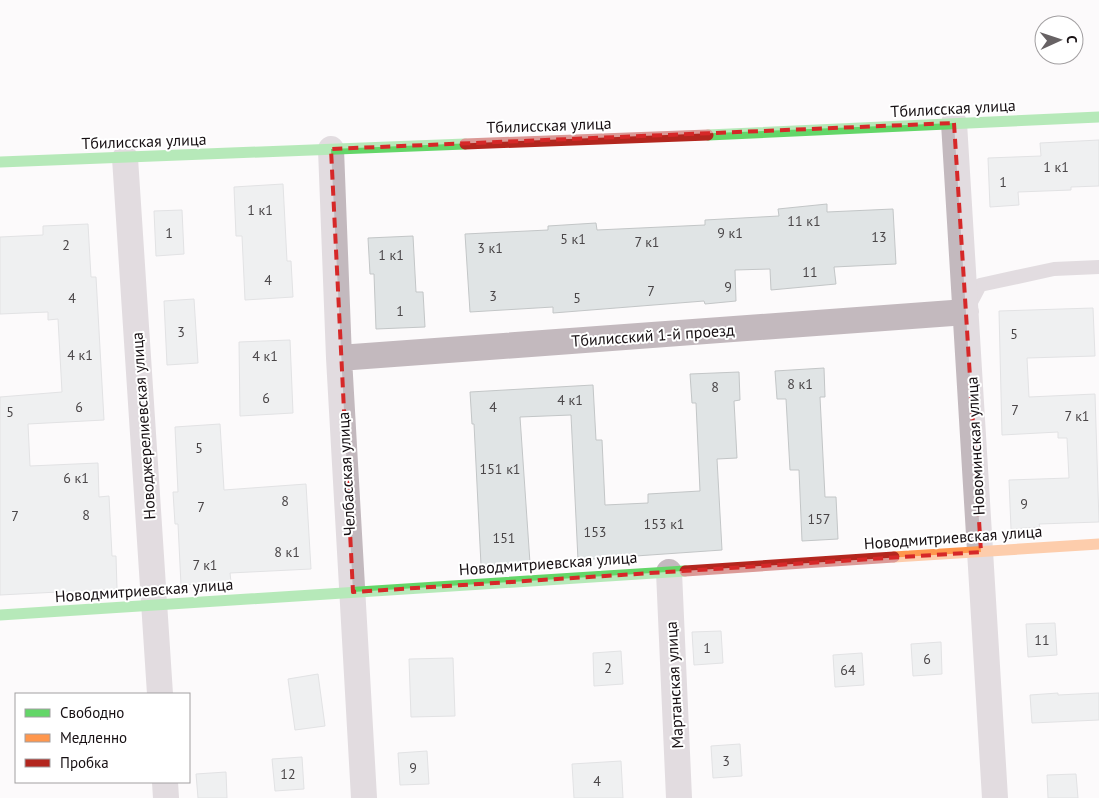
<svg xmlns="http://www.w3.org/2000/svg" width="1099" height="798" font-family="'PT Sans',sans-serif">
<style>
.building{fill:#e0e4e5;stroke:#c3c6c7}
.lines{fill:none;stroke-linecap:round;stroke-linejoin:round}
.lane{stroke:#c3b9be;stroke-width:14}
.street{stroke:#c3b9be;stroke-width:26}
.fast{stroke:#63d668;stroke-width:11}
.slow{stroke:#ff974d;stroke-width:11}
.jam{stroke:#b3261e;stroke-width:11}
.marked{fill:none;stroke:#d62828;stroke-width:4;stroke-dasharray:10 6;stroke-linejoin:round}
.labels{text-anchor:middle;dominant-baseline:central;stroke-width:4;stroke-linejoin:round;paint-order:stroke}
.number-label{font-size:14px;fill:#4a4648}
.street-label{font-size:16px;fill:#171013;stroke:#fff}
</style>
<rect width="100%" height="100%" fill="#fcfafb"/>
<path class="building" d="M1099 140V186L1071 187V190L1018 192 1019 205 990 207 988 158 1041 156 1040 143Z
M283 184 287 261H291L293 297 245 300 242 236H236L234 187Z
M827 204V212L893 209 896 264 834 267 836 284 771 290 770 269 735 270 736 301 705 304 704 301 553 313V307L470 312 465 234 548 230V226L596 223 597 230 705 225V220L779 216 778 209Z
M182 210 184 254 156 256 154 211Z
M88 224 91 277H96L104 420 28 424 30 466 98 463 99 497 109 496 112 556H116L117 589 0 595V397L62 392 58 319 48 320V312L0 314V237L43 235V226Z
M413 236 416 292H423L425 327 376 329 374 274H370L368 238Z
M194 299 198 363 167 365 164 301Z
M1093 308 1095 356 1027 358 1029 397 1095 394 1099 522 1039 524 1040 527 1011 529 1009 480 1069 478 1067 438H1058V432L1002 435 999 311Z
M290 340 293 413 240 416 239 342Z
M824 368 825 397H820L825 497H836L838 539 802 541 799 470H790L786 399H777L775 371Z
M739 372 740 400 734 401 737 458 717 459 722 550 578 560 571 415 520 417 530 563 481 565 474 424H472L470 392 593 385 596 440H602L605 505 648 503V494L700 491 696 403H692L690 374Z
M220 424 224 490 306 484 311 569 230 573 231 582 181 585 178 524H175L173 492H178L175 427Z
M1055 623 1057 655 1028 657 1026 624Z
M721 631 723 663 694 665 692 632Z
M941 642 942 674 913 676 911 644Z
M621 651 623 684 594 686 593 653Z
M862 653 864 685 835 687 833 655Z
M453 658 455 716 411 717 409 659Z
M318 674 325 726 295 730 288 679Z
M1058 693V695L1099 693V720L1032 723 1030 695Z
M740 744 742 776 713 778 711 746Z
M427 751 429 784 400 785 398 753Z
M302 757 304 789 275 791 272 759Z
M621 761 623 798H574L572 764Z
M226 772 227 798H198L196 774Z
M1076 774 1078 798H1048L1047 775Z"/>
<g class="lines">
<path class="lane" d="M969 306 980 285 1054 269 1099 267"/>
<path class="street" d="M954 123 995 798
M331 149 339 358 364 798
M125 158 160 694
M339 358 966 312
M669 572 679 798
M165 782 166 798"/>
<path class="fast" d="M708 135 1099 117
M0 162 465 144
M0 615 685 571"/>
<path class="slow" d="M894 557 1099 544"/>
<path class="jam" d="M465 144 708 135
M685 571 894 557"/>
</g>
<path d="M0 0H1099V798H0ZM954 123 981 552 353 592 331 149Z" fill="#fcfafb" fill-opacity=".55" fill-rule="evenodd"/>
<path class="marked" d="M954 123 981 552 353 592 331 149Z"/>
<g class="labels">
<g class="number-label">
<text x="1056" y="167">1 к1</text>
<text x="1003" y="182">1</text>
<text x="260" y="210">1 к1</text>
<text x="804" y="221">11 к1</text>
<text x="169" y="233">1</text>
<text x="730" y="233">9 к1</text>
<text x="879" y="237">13</text>
<text x="573" y="239">5 к1</text>
<text x="647" y="242">7 к1</text>
<text x="66" y="245">2</text>
<text x="490" y="248">3 к1</text>
<text x="391" y="255">1 к1</text>
<text x="810" y="272">11</text>
<text x="268" y="280">4</text>
<text x="728" y="287">9</text>
<text x="651" y="291">7</text>
<text x="493" y="296">3</text>
<text x="72" y="298">4</text>
<text x="577" y="298">5</text>
<text x="400" y="311">1</text>
<text x="181" y="332">3</text>
<text x="1014" y="334">5</text>
<text x="80" y="355">4 к1</text>
<text x="265" y="356">4 к1</text>
<text x="800" y="384">8 к1</text>
<text x="715" y="387">8</text>
<text x="266" y="398">6</text>
<text x="570" y="400">4 к1</text>
<text x="79" y="407">6</text>
<text x="493" y="407">4</text>
<text x="1015" y="410">7</text>
<text x="10" y="412">5</text>
<text x="1077" y="416">7 к1</text>
<text x="199" y="448">5</text>
<text x="500" y="469">151 к1</text>
<text x="76" y="478">6 к1</text>
<text x="285" y="501">8</text>
<text x="1024" y="504">9</text>
<text x="201" y="507">7</text>
<text x="86" y="515">8</text>
<text x="15" y="516">7</text>
<text x="819" y="519">157</text>
<text x="664" y="524">153 к1</text>
<text x="595" y="532">153</text>
<text x="504" y="538">151</text>
<text x="287" y="552">8 к1</text>
<text x="205" y="565">7 к1</text>
<text x="1042" y="640">11</text>
<text x="707" y="648">1</text>
<text x="927" y="659">6</text>
<text x="608" y="668">2</text>
<text x="848" y="670">64</text>
<text x="726" y="761">3</text>
<text x="413" y="768">9</text>
<text x="288" y="774">12</text>
<text x="597" y="781">4</text>
</g>
<g class="street-label">
<text transform="translate(953 108) rotate(-3)">Тбилисская улица</text>
<text transform="translate(549 125) rotate(-2)">Тбилисская улица</text>
<text transform="translate(144 141) rotate(-2)">Тбилисская улица</text>
<text transform="translate(653 335) rotate(-4)">Тбилисский 1-й проезд</text>
<text transform="translate(143 426) rotate(-94)">Новоджерелиевская улица</text>
<text transform="translate(975 446) rotate(-93)">Новоминская улица</text>
<text transform="translate(346 474) rotate(-93)">Челбасская улица</text>
<text transform="translate(953 537) rotate(-4)">Новодмитриевская улица</text>
<text transform="translate(548 563) rotate(-4)">Новодмитриевская улица</text>
<text transform="translate(144 590) rotate(-4)">Новодмитриевская улица</text>
<text transform="translate(674 685) rotate(-93)">Мартанская улица</text>
</g>
</g>
<rect x="15" y="693" width="175" height="90" fill="#ffffff" stroke="#a29fa1"/>
<rect x="25" y="709" width="25" height="8" fill="#63d668" stroke="#a29fa1"/>
<text x="60" y="718" font-size="15" fill="#171013">Свободно</text>
<rect x="25" y="734" width="25" height="8" fill="#ff974d" stroke="#a29fa1"/>
<text x="60" y="743" font-size="15" fill="#171013">Медленно</text>
<rect x="25" y="759" width="25" height="8" fill="#b3261e" stroke="#a29fa1"/>
<text x="60" y="768" font-size="15" fill="#171013">Пробка</text>
<g transform="translate(1059 40) rotate(87)"><circle r="24" fill="#ffffff" stroke="#a29fa1"/>
<path d="M0-4L9 19L0 12L-9 19Z" fill="#676264"/>
<text y="-8" font-size="14" font-weight="bold" text-anchor="middle" fill="#171013">С</text>
</g>
</svg>
